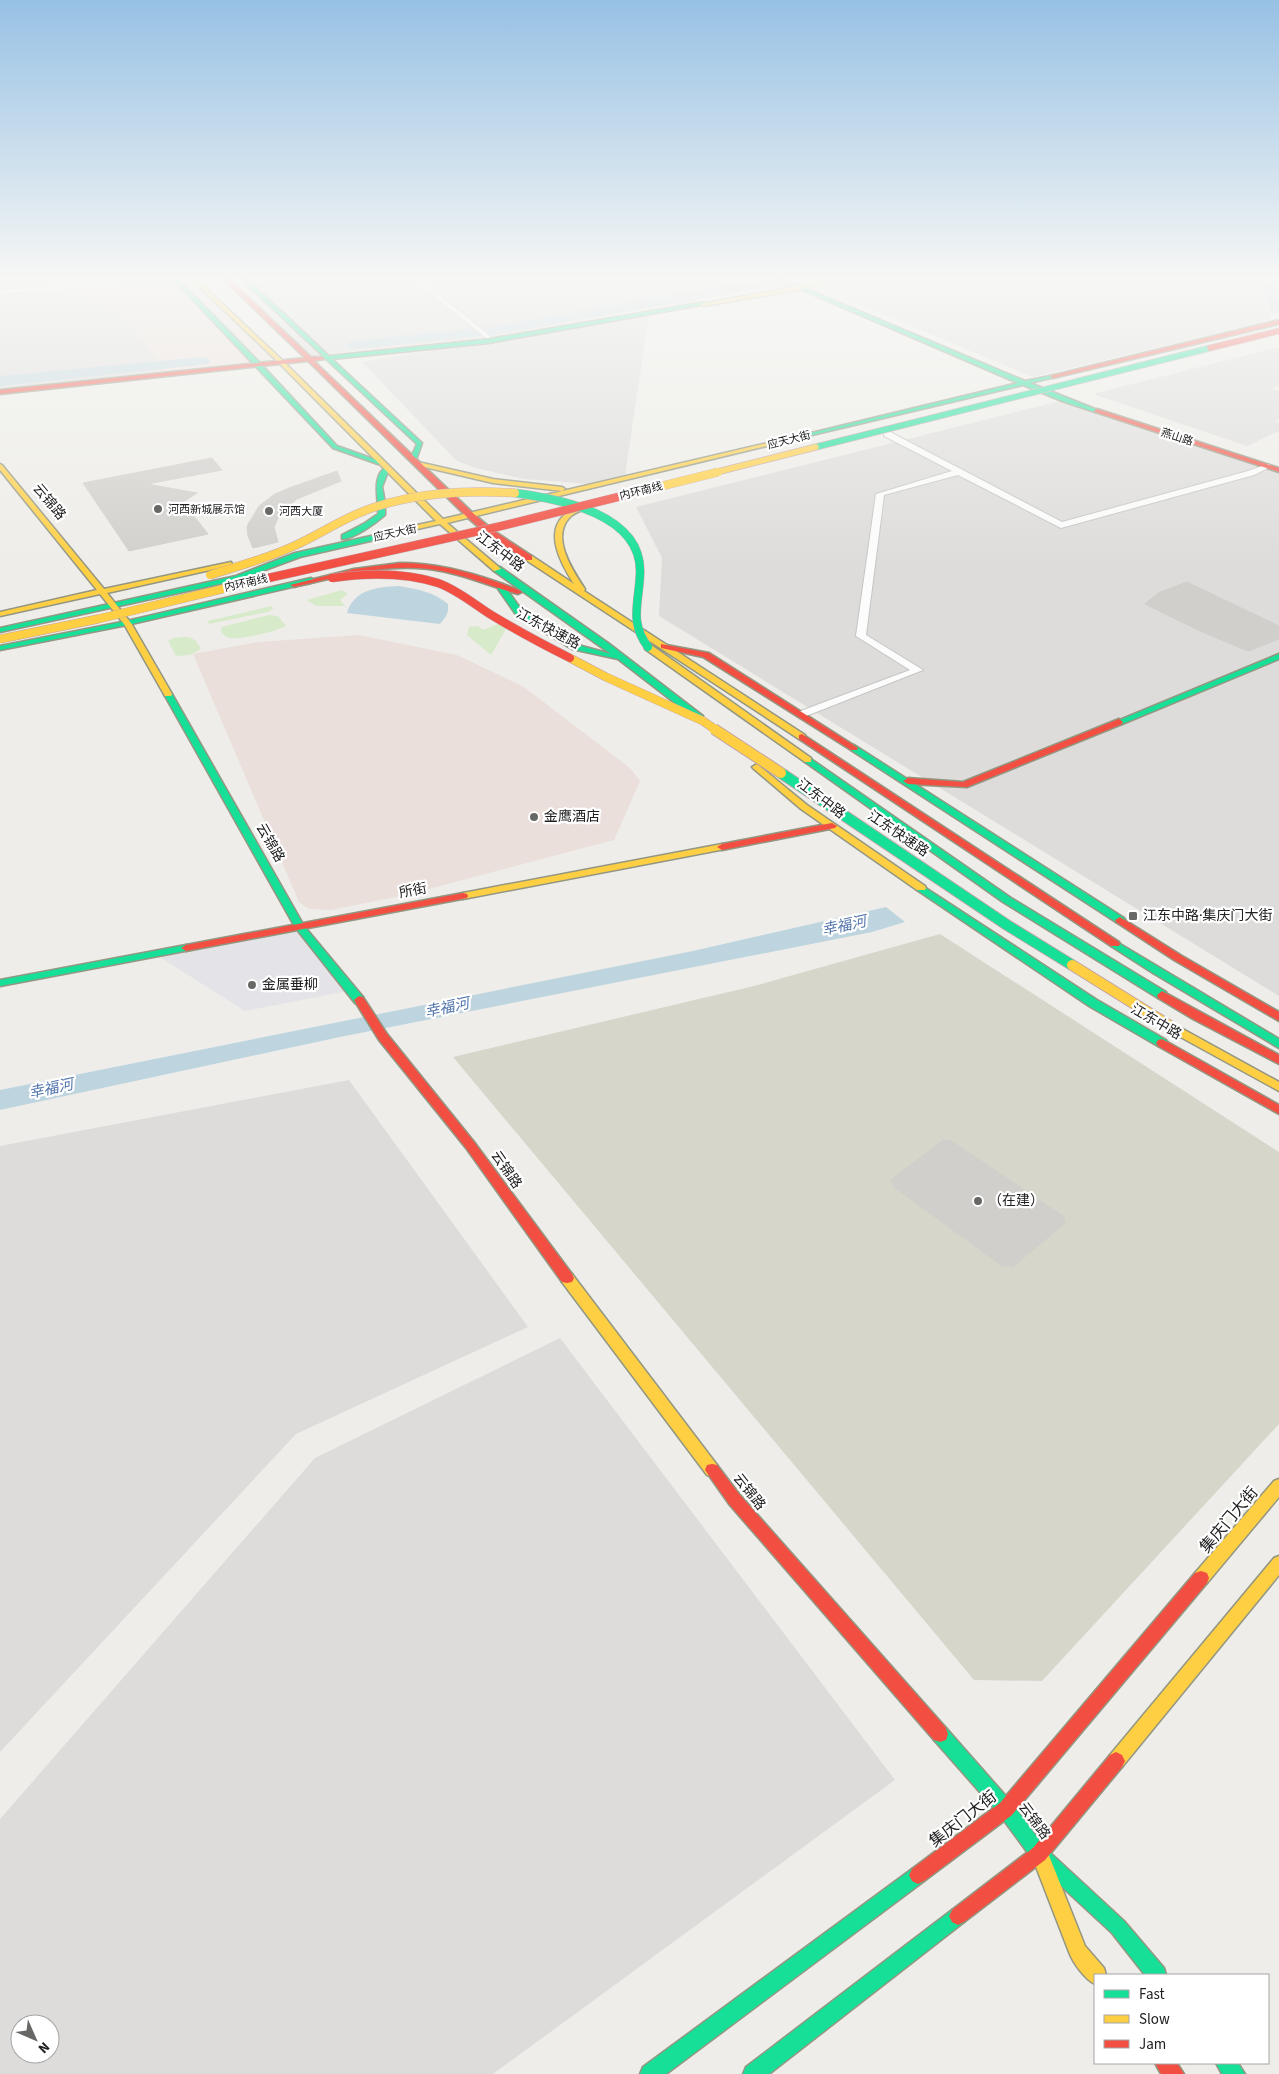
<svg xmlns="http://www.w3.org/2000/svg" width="1279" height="2074" font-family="'Source Sans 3','Noto Sans SC',sans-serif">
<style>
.residential{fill:#dddcda;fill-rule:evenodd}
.commercial{fill:#ebdfdb}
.construction{fill:#d6d6cb}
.grass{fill:#d7eaca}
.plaza{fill:#e4e3e7}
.water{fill:#bed5df}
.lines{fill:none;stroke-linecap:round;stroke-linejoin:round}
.river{fill:#bed5df;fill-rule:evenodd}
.building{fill:#d1cfcc;stroke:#d1cfca}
.street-casing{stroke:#c5c5c3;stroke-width:2}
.fast-casing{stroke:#939782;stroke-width:3}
.slow-casing{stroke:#939782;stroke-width:3}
.jam-casing{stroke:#939782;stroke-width:3}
.street{fill:#fcfcfc;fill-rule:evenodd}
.fast{fill:#16e098;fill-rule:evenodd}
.slow{fill:#ffcf43;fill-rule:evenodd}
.jam{fill:#f24e42;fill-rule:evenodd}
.fast-bridge-far2-casing{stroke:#c1a2a8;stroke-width:7;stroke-linecap:butt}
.fast-bridge-far1-casing{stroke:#c1a2a8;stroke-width:9;stroke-linecap:butt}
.fast-bridge-casing{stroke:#c1a2a8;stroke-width:12;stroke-linecap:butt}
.slow-bridge-far2-casing{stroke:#c1a2a8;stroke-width:7;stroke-linecap:butt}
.slow-bridge-far1-casing{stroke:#c1a2a8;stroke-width:9;stroke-linecap:butt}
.slow-bridge-casing{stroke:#c1a2a8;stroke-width:12;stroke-linecap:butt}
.jam-bridge-far1-casing{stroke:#c1a2a8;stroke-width:7;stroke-linecap:butt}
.jam-bridge-casing{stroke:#c1a2a8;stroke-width:9;stroke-linecap:butt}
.fast-bridge-far2{stroke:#16e098;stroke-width:5.5}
.fast-bridge-far1{stroke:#16e098;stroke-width:8}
.fast-bridge{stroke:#16e098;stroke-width:10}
.slow-bridge-far2{stroke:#ffcf43;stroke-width:5.5}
.slow-bridge-far1{stroke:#ffcf43;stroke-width:8}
.slow-bridge{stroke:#ffcf43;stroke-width:10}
.jam-bridge-far1{stroke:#f24e42;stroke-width:5.5}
.jam-bridge{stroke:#f24e42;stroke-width:8}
.poi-dot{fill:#686866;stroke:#fff;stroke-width:2}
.labels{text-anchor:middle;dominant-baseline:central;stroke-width:4.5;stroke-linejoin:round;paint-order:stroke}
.far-street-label{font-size:11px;fill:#202020;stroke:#fff}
.far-poi-label{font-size:11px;fill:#202020;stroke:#fff;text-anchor:start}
.street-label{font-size:14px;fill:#202020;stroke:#fff}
.poi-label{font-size:14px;fill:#202020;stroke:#fff;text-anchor:start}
.water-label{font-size:15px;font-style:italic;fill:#5074ab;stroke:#fff}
.near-street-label{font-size:16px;fill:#202020;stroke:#fff}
</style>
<rect width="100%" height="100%" fill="#eeede9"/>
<path class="residential" d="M0 276H57L91 305 121 312 165 371 0 389Z
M223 276H772L789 284 488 337 306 356Z
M849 276H1258L1261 277 1271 320 1033 377 813 285Z
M649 313 625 476 590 484 524 479 476 468 457 461 362 362Z
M1279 347V386L1271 388 1279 391V418L1276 421 1279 424V431L1247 446 1093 394Z
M1064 400 1279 470V996L659 616 662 558 636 507Z
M349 1080 528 1327 296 1434 0 1752V1146Z
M560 1338 895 1780 493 2074H0V1819L315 1458ZM20 2024H50V2054H20Z"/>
<path class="commercial" d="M57 276H190L278 359 165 371 121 312 91 305Z
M359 635 457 655 524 687 630 768 640 781 614 840 406 895 331 910 309 909 299 902 193 654 258 642Z"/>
<path class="construction" d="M940 934 1279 1152V1424L1042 1681 974 1680 453 1057 754 986Z"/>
<path class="grass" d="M342 590 348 594 340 600 345 606H316L307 600Z
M272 606 273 609 267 612 209 624 208 621Z
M269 615 278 616 286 626C278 631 240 640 230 638 226 637 223 635 221 631L222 627Z
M503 622 509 624 491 655 467 635 469 627 478 626 483 630Z
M173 638C188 637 193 634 201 649L190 655 176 656 168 641Z"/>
<path class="plaza" d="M300 927 353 990 245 1011 155 954Z"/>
<path class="water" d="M1260 276H1274L1279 294V313H1271Z
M399 586C417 589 434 592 448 604 449 613 446 617 440 624L347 613C354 589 378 587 399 586Z
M886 907 905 922 872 932 340 1037 0 1110V1090L693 951Z"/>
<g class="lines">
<path class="river" d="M757 280 764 284 762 287 498 334 354 349 349 348 347 345 349 342 354 341 498 326Z
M203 357 208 358 210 361 208 364 0 386V376Z"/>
</g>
<path class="building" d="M212 458 222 470 147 484 197 493 183 502 208 534 129 551 83 483Z
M337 471 341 481 297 499 280 514 274 527 278 542 253 548 248 536 247 526 259 506 275 494 289 488Z
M1187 582 1279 626V639L1249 651 1243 649 1200 631 1145 604 1158 593Z
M943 1140H950L1063 1216 1065 1223 1013 1267 1002 1266 894 1187 891 1180Z"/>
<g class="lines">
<defs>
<path id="street" d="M409 276H416L490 336V338H486Z
M176 277 177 278 174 280 0 294V290Z
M884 432H890L1062 522 1248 471 1268 464 1272 466 1254 475 1061 528 958 475 884 495 866 635 923 670 806 716H798L797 714 798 712 910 670 856 636 876 494 952 471 884 436Z"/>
<path id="fast" d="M170 276H175L261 364 337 446 382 462V464H378L333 448Z
M238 276H244L329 356 489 339 704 302 707 304 489 343 332 359 422 443 416 460 413 462 410 460 417 444 326 359H320V357L323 356Z
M770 276H776L1025 381 1055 375V377L1030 383 1100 411 1095 412 1062 401 1023 385 774 444V442L1018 383Z
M386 467 389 469 382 487 385 503V515C376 523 354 539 342 539V535L365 523 378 514C379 500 371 476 386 467Z
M411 527 415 529 414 531 300 557 238 580 0 632V628L236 576 295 553Z
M494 567H500L608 643 703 716V720H697L618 659 572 649 517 616 496 586 497 584H503L523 612 578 645 611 654 494 571Z
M311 578 315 580 314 582 127 625 0 650V646L127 621Z
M1279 654V659L1122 724H1116L1115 722Z
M168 691 172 694 304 926 363 997 364 1000 363 1003H355L295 927 164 694Z
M854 745 1124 918 1125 920 1120 923 1116 922 851 750V746Z
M808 757 1011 898 1166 992 1167 995 1166 998H1158L1003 902 805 762 803 760Z
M921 885 1097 1000 1166 1040 1168 1043 1166 1046H1158L1089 1006 917 890 916 888Z
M1115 941 1279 1039V1048L1153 973 1111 946 1110 944Z
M186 945 190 946 191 948 190 950 0 986V980Z
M940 1726 946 1728 1012 1803 1045 1848 1124 1921 1164 1968 1166 1975H1145L1112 1933 1033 1860 1000 1815 934 1740 932 1734 934 1728Z
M918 1866 924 1869 927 1875 924 1881 666 2074H640L643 2067 912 1869Z
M958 1907 964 1910 967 1916 964 1922 769 2074H743L746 2067 952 1910Z
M1216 2063H1238L1245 2074H1222Z"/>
<path id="slow" d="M188 276H193L280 358 443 519 776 441 779 443 447 523 501 569 494 571 440 524 408 531V527L436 521 276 360Z
M843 276H852L798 290 704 306 701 304 798 286Z
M418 462 493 479 562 487 565 489 562 491 493 483 416 465 415 464Z
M0 464 2 465 104 589 231 562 232 564 228 566 107 593 131 623 172 694 171 696H165L124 624 100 594 0 616V612L97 590 0 470Z
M589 504 594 505C587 510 577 510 570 517 550 537 573 571 585 589L584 591 805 735V739H799L526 560V556H532L574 584C562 565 542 531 567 513 573 508 581 506 589 504Z
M645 645H651L811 758V762H805L645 649Z
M757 764 807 805 925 886 926 888 925 890H917L801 809 754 769 752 767Z
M722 844 725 845 727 847 725 849 463 899 458 896 463 893Z
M1170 1022 1279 1082V1091L1166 1029 1164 1026Z
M567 1273 572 1274 717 1465 719 1470 717 1475 712 1476 707 1475 562 1282 560 1278 562 1274Z
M1279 1479V1497L1207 1583 1201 1585 1195 1583 1193 1578 1195 1573 1274 1481Z
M1279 1556V1575L1122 1767 1116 1770 1110 1767 1107 1761 1110 1755 1274 1558Z
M1042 1850 1048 1853 1085 1946 1104 1968 1106 1975H1095V1984C1085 1979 1073 1963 1069 1952L1033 1859 1036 1853Z"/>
<path id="jam" d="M220 276H226L311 357H324V359L314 361 474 514 494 531 532 556V560H526L488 535 468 518 308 361 0 394V390L305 358Z
M1279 320V324L1053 378 1050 376Z
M1097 409 1279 468V472L1095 412 1094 411Z
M400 563C435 563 467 571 500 583 507 586 516 588 522 592L518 594C492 587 468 576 441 571 391 561 342 576 294 587L290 585 354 569Z
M661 644 709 653 858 748 857 750H851L703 657 661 648Z
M1119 719 1123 722 1122 724 967 787 908 784 903 781 908 778 963 782Z
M802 734 1119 942 1120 944 1119 946H1111L799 739V735Z
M832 823 837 826 835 828 722 850 717 847 722 844Z
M463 893 467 894 468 896 467 898 186 951 181 948 186 945Z
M1120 917 1182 956 1279 1012V1021L1174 960 1116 922 1115 920Z
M1162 991 1279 1055V1064L1193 1019 1158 998 1157 995Z
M359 996 363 997 387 1034 474 1142 572 1274 574 1278 572 1282 567 1283 562 1282 466 1148 379 1040 354 1000Z
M1162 1039 1279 1105V1114L1158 1046 1156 1043 1158 1040Z
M712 1464 717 1465 739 1494 946 1728 948 1734 946 1740 940 1742 934 1740 729 1504 705 1470 707 1465Z
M1201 1571 1207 1573 1209 1578 1207 1583 1012 1815 924 1881 918 1884 912 1881 909 1875 912 1869 1000 1803 1195 1573Z
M1116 1752 1122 1755 1125 1761 1122 1767 1045 1860 964 1922 958 1925 952 1922 949 1916 952 1910 1033 1848 1110 1755Z
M1155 2063H1177L1184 2074H1161Z"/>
</defs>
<use href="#street" class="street-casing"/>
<use href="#fast" class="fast-casing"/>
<use href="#slow" class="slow-casing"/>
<use href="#jam" class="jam-casing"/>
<use href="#street" class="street"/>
<use href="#fast" class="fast"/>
<use href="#slow" class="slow"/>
<use href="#jam" class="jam"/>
<defs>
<path id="fast-bridge-far2" d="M816 447 1210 348"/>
<path id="fast-bridge-far1" d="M515 493C560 499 643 514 640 574 639 603 629 622 648 647"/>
<path id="fast-bridge" d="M781 773 1007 925 1072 965"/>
<path id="slow-bridge-far2" d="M713 473 816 447"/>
<path id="slow-bridge-far1" d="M634 493 718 472
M210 575C239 566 269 558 296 545 322 533 345 517 372 508 418 492 466 490 515 493
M0 639 98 619 264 579
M570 658 606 677 703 721 716 730"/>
<path id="slow-bridge" d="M714 729 781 773
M1072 965 1170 1026"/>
<path id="jam-bridge-far1" d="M1210 348 1279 331"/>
<path id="jam-bridge" d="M332 578C367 573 404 572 438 583 458 590 475 605 493 616 518 631 544 645 570 658
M264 579 497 527 634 493"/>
</defs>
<use href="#fast-bridge-far2" class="fast-bridge-far2-casing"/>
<use href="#fast-bridge-far1" class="fast-bridge-far1-casing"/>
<use href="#fast-bridge" class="fast-bridge-casing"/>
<use href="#slow-bridge-far2" class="slow-bridge-far2-casing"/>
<use href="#slow-bridge-far1" class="slow-bridge-far1-casing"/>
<use href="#slow-bridge" class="slow-bridge-casing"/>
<use href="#jam-bridge-far1" class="jam-bridge-far1-casing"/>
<use href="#jam-bridge" class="jam-bridge-casing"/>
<use href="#fast-bridge-far2" class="fast-bridge-far2"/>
<use href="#fast-bridge-far1" class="fast-bridge-far1"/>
<use href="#fast-bridge" class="fast-bridge"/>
<use href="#slow-bridge-far2" class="slow-bridge-far2"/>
<use href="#slow-bridge-far1" class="slow-bridge-far1"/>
<use href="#slow-bridge" class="slow-bridge"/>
<use href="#jam-bridge-far1" class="jam-bridge-far1"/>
<use href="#jam-bridge" class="jam-bridge"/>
</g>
<linearGradient id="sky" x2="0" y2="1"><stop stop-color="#97c1e4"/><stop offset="0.49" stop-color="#f7f7f5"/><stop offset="1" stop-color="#f7f7f5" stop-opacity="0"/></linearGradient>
<rect width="1279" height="566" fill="url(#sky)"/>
<g class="poi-dot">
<circle cx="158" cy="509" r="5"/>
<circle cx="269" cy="511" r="5"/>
<circle cx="534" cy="817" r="5"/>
<rect x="1128" y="911" width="10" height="10" rx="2.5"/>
<circle cx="252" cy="985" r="5"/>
<circle cx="978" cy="1201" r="5"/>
</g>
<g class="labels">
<g class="far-street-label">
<text transform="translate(1177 437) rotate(18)">燕山路</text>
<text transform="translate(789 440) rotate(-14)">应天大街</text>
<text transform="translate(641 491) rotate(-14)">内环南线</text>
<text transform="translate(395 533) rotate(-12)">应天大街</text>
<text transform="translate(246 583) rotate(-13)">内环南线</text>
</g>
<g class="far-poi-label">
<text x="168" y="509">河西新城展示馆</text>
<text x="279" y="511">河西大厦</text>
</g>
<g class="street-label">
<text transform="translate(49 502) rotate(50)">云锦路</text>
<text transform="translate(500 552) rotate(37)">江东中路</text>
<text transform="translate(548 629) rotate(28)">江东快速路</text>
<text transform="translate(821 799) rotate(37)">江东中路</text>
<text transform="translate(898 834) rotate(34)">江东快速路</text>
<text transform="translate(270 843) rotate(60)">云锦路</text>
<text transform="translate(413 891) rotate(-11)">所街</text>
<text transform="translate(1156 1022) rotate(30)">江东中路</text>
<text transform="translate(506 1170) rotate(55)">云锦路</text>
<text transform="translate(749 1492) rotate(51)">云锦路</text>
<text transform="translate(1034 1821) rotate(53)">云锦路</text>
</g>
<g class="poi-label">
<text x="544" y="817">金鹰酒店</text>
<text x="1143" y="916">江东中路·集庆门大街</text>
<text x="262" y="985">金属垂柳</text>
<text x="988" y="1201">（在建）</text>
</g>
<g class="water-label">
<text transform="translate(844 926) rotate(-12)">幸福河</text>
<text transform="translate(447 1008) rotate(-12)">幸福河</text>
<text transform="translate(51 1089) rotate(-12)">幸福河</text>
</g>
<g class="near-street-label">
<text transform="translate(1229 1520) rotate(-50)">集庆门大街</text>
<text transform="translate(963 1819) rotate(-38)">集庆门大街</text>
</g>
</g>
<rect x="1094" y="1974" width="175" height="90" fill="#ffffff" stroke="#a6a6a6"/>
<rect x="1104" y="1990" width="25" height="8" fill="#16e098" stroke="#a6a6a6"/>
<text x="1139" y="1999" font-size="15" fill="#202020">Fast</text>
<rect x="1104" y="2015" width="25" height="8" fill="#ffcf43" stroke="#a6a6a6"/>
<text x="1139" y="2024" font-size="15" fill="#202020">Slow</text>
<rect x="1104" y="2040" width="25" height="8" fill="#f24e42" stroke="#a6a6a6"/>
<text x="1139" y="2049" font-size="15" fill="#202020">Jam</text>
<g transform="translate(35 2039) rotate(135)"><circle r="24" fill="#ffffff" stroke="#a6a6a6"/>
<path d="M0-4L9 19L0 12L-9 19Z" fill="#686866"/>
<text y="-8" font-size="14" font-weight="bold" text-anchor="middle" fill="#202020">N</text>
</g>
</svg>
